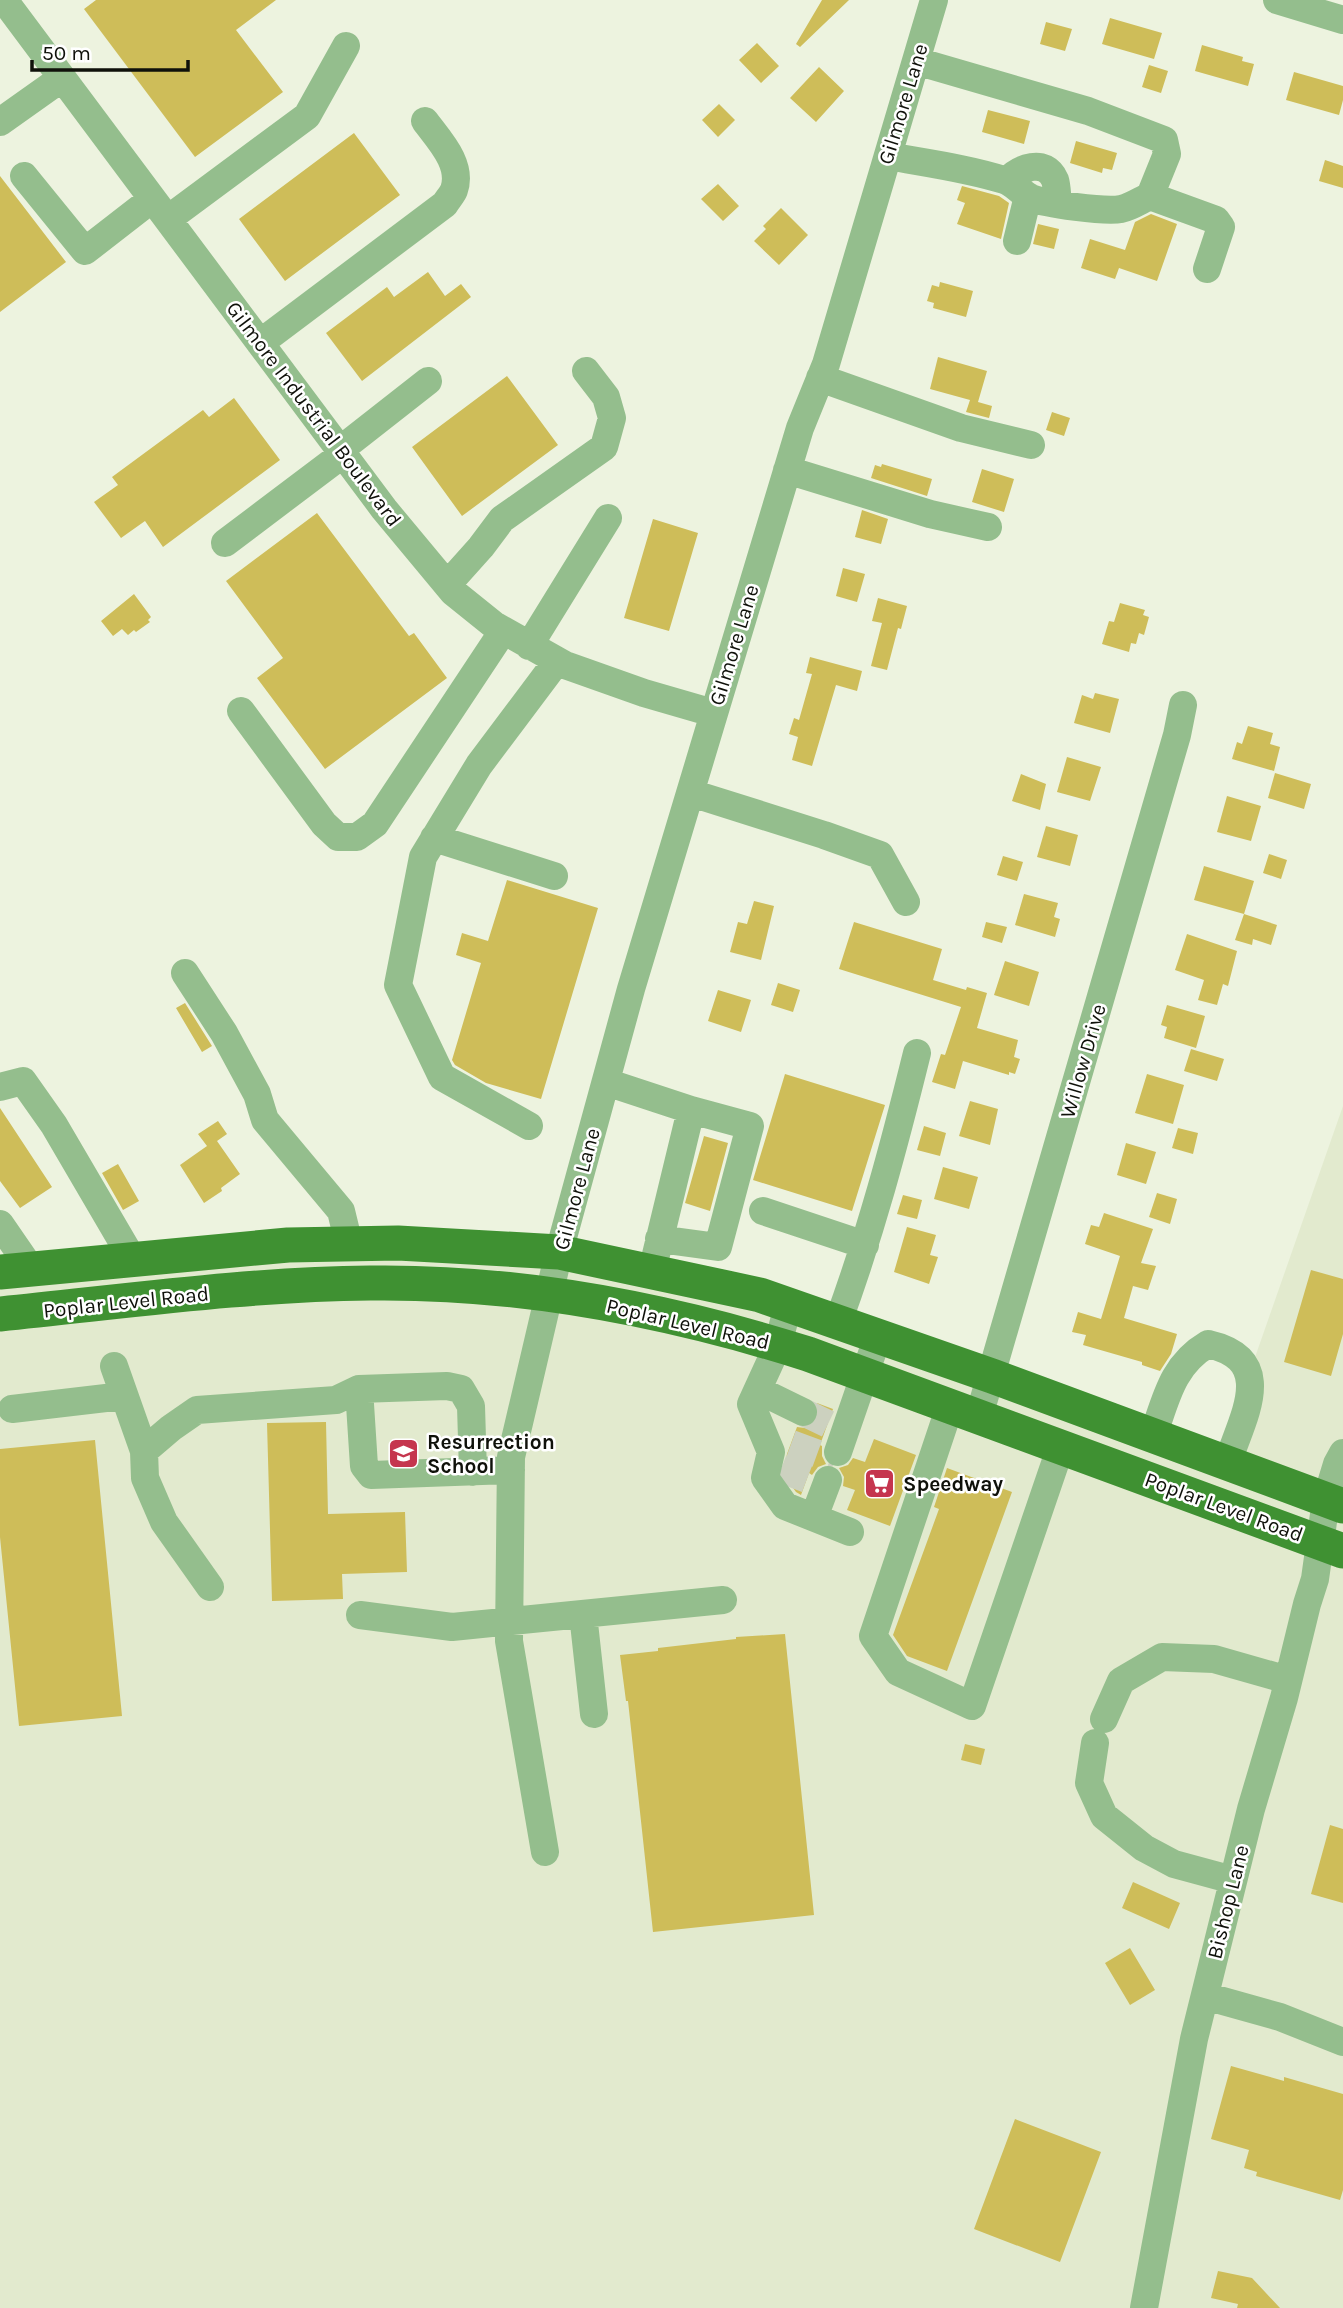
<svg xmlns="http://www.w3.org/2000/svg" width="1343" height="2308" font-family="Karla,sans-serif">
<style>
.built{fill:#e2eace}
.building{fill:#cebd59}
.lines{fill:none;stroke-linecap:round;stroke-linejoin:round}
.minor-tunnel{stroke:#ccd1bf;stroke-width:28;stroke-dasharray:28 14;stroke-linecap:butt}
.minor{stroke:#94be8d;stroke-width:28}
.major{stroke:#3f9132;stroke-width:35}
.labels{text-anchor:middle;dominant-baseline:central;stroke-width:5;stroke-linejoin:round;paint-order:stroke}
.street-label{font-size:21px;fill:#0f110a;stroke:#fff}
.poi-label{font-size:21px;font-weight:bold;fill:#0f110a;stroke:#fff;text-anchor:start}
</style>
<rect width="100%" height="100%" fill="#edf3df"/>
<path class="built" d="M1343 1106V2308H0V1272L288 1245 608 1261 1219 1460Z"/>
<path class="building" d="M96 0H276L236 30 283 92 195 157 84 9Z
M822 0H849L800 47 796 44Z
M1110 18 1162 33 1154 59 1102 44Z
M1046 22 1072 29 1065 51 1040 44Z
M757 43 779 66 761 83 739 60Z
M1202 45 1243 57 1242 61 1254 64 1248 86 1195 71Z
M1149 65 1168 71 1161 93 1142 87Z
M819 67 844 91 816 122 790 98Z
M1294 72 1343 86V100L1339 115 1286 100Z
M719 104 735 120 718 137 702 120Z
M988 110 1030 121 1024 144 982 132Z
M354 133 400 195 285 281 239 219Z
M1076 141 1117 153 1112 170 1103 168 1102 173 1070 163Z
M1325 160 1343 166V188L1319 181Z
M0 176 66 262 0 312Z
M718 184 739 206 723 221 701 199Z
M962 186 999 196 1009 203 1001 239 957 224 965 203 957 200Z
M781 208 808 235 779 265 754 241 766 229 763 226Z
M1151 214 1177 224 1157 281 1119 268 1115 279 1081 268 1090 239 1125 250 1135 222Z
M1038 224 1059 229 1054 249 1033 244Z
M428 272 445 296 461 284 471 297 362 381 326 333 387 287 394 297Z
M940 282 973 291 966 317 933 308 934 303 927 301 932 285 939 287Z
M938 357 987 371 978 402 992 406 989 418 966 412 970 400 930 389Z
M507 376 558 445 462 516 412 447Z
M234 398 280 460 163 547 145 521 121 538 94 502 118 485 112 477 203 410 209 417Z
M1052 412 1070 418 1064 436 1046 430Z
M882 464 932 479 927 496 871 478 875 465 881 467Z
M982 469 1014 479 1004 512 972 502Z
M862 510 888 519 881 544 855 537Z
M317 513 409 636 414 633 447 678 325 769 257 678 283 658 226 581Z
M653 519 698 533 669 631 624 618Z
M843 568 865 574 857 602 836 596Z
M134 594 151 617 148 620 150 622 136 632 134 630 128 635 122 629 113 636 101 621Z
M878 598 907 606 901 629 898 628 887 670 871 666 882 623 872 621Z
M1120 603 1145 610 1143 615 1149 617 1144 635 1139 633 1136 644 1131 643 1129 652 1102 644 1109 621 1114 622Z
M810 657 862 671 857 691 836 685 812 766 792 760 798 737 789 734 794 718 799 720 812 674 806 673Z
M1095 693 1119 699 1110 733 1074 723 1082 695 1093 699Z
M1248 726 1273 733 1270 744 1280 747 1274 771 1232 759 1237 742 1242 744Z
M1067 757 1101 767 1090 801 1057 792Z
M1275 773 1311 784 1304 809 1268 798Z
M1021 774 1046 784 1040 810 1012 801Z
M1227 796 1261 806 1251 841 1217 832Z
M1046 826 1078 835 1070 866 1037 857Z
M1269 854 1287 860 1281 879 1263 873Z
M1003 856 1023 862 1017 881 997 875Z
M1204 866 1254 881 1244 914 1194 900Z
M507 880 598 908 541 1099 486 1083 455 1065 452 1060 481 963 456 955 462 933 488 941Z
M1024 894 1058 903 1054 917 1060 919 1055 937 1015 925Z
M754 901 774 906 761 960 730 952 738 922 747 924Z
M1244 914 1277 925 1271 945 1253 939 1252 945 1235 940Z
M854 922 942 949 933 980 966 990 967 987 987 993 977 1028 1018 1040 1014 1057 1020 1059 1015 1074 1009 1072V1075L963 1061 955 1089 932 1082 941 1054 945 1055 961 1007 839 969Z
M986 922 1007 927 1002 943 982 937Z
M1187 934 1237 951 1228 986 1223 984 1217 1005 1198 1000 1204 980 1175 970Z
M1005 961 1039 972 1029 1006 994 995Z
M778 983 800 990 793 1012 771 1005Z
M718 990 751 1000 741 1032 708 1021Z
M185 1003 212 1046 202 1052 176 1008Z
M1167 1005 1205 1016 1196 1048 1164 1038 1167 1027 1161 1025Z
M1191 1049 1224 1059 1217 1081 1184 1071Z
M785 1074 885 1105 852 1211 753 1180Z
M1147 1074 1184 1085 1173 1124 1135 1113Z
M970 1101 998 1109 990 1145 959 1136Z
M0 1108 52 1187 20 1208 0 1181Z
M218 1121 227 1134 217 1141 240 1174 221 1188 222 1191 204 1203 180 1165 207 1146 198 1134Z
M924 1126 946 1133 940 1156 917 1150Z
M1178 1128 1198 1133 1193 1154 1172 1148Z
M704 1136 728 1143 710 1211 685 1203Z
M1126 1143 1156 1152 1146 1184 1117 1175Z
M118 1164 139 1201 123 1210 102 1173Z
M943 1167 978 1177 969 1209 934 1199Z
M1157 1193 1177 1199 1170 1224 1149 1217Z
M903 1195 922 1200 917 1219 897 1214Z
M1104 1213 1153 1229 1141 1263 1156 1266 1148 1290 1133 1286 1124 1318 1177 1334 1171 1354 1160 1371 1142 1365V1362L1083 1345 1086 1335 1072 1332 1078 1312 1101 1319 1120 1256 1085 1244 1091 1225 1099 1227Z
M907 1227 936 1235 930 1255 938 1257 929 1284 894 1272Z
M1311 1270 1343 1279V1334L1331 1376 1284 1362Z
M817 1403 833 1409 820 1445 822 1446V1456L826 1464 818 1467 812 1475 809 1473 801 1495 796 1492 783 1474 787 1454 797 1427 805 1428 812 1426 818 1420 820 1412Z
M326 1422 328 1514 405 1512 407 1572 342 1574 343 1599 272 1601 267 1423Z
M874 1439 916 1455 890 1526 847 1510 855 1490 843 1486 844 1477 839 1468 848 1465 853 1458 865 1462Z
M95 1440 122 1716 19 1726 0 1537V1449Z
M947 1468 1012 1492 947 1671 907 1656 893 1635 939 1509 934 1507Z
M785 1634 814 1915 653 1932 628 1701H626L620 1655 658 1651V1648L736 1639V1637Z
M965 1744 985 1749 981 1765 961 1760Z
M1330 1825 1343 1829V1903L1311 1894Z
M1133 1882 1180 1903 1169 1929 1122 1908Z
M1130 1948 1155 1990 1130 2005 1105 1963Z
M1231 2066 1284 2081V2077L1343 2094V2190L1340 2200 1256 2176 1257 2172 1244 2168 1249 2150 1211 2139Z
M1015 2119 1101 2152 1060 2262 974 2229Z
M1218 2271 1252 2278 1280 2308H1237L1238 2304 1211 2298Z"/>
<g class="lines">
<path class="minor-tunnel" d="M803 1412 828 1424
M791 1444 835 1460
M781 1469 807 1479"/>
<path class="minor" d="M4 0 384 509 453 592 494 625 565 665 644 693 713 713
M1277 0 1343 20
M0 122 62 78
M888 156C926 163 966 168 1004 180 1014 183 1021 193 1031 198 1046 204 1105 212 1121 209 1131 207 1141 200 1150 196L1167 154 1164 140 1088 111 916 61
M24 176 85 251 152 199
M1007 181C1019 168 1045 157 1055 180 1057 186 1057 196 1058 203
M1150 196 1216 220 1221 227 1207 269
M168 219 307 116 346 46
M1017 241 1028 196
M260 343 445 204C447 200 452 195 454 190 463 164 439 140 425 121
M820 378 961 428 1031 445
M340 450 428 381
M787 470 930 514 988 527
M225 543 343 454
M447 585 481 547 502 519 604 447 612 418 606 397 586 371
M529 646 608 518
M241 711 324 824 338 837H357L375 824 503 631
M691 793 824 835 880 855 906 902
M434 838 554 876
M185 973 224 1033 257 1094 265 1120 341 1211 349 1244
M606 1082 691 1110 652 1271
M0 1087 23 1081 54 1125 133 1260
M529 1126 442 1077 398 985 423 857 479 765 557 661
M763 1211 865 1245
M0 1224 31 1269
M659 1239 718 1247 750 1126 691 1110
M788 1305 778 1345 751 1404 771 1452 765 1478 785 1506 850 1532
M838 1322C871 1232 894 1146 917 1053
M114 1366 144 1451 171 1428 197 1410 336 1400 359 1389 364 1466 371 1475 511 1470
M359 1389 447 1386 461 1389 471 1406 473 1472
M758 1390 803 1412
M950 1406 873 1636 898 1672 972 1706 1061 1446
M12 1409 123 1396
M979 1416 1177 735 1183 705
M1153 1436C1166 1399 1172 1365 1208 1344 1278 1360 1243 1416 1227 1464
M144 1451 145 1478 164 1522 210 1587
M838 1452 878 1336
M814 1517 828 1480
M583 1614 594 1714
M360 1615 452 1627 723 1600
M1104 1719 1121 1681 1162 1657 1214 1659 1288 1680
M1095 1743 1089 1783 1104 1816 1144 1848 1174 1864 1233 1880
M545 1852 509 1641 511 1457 559 1252 631 989 800 428 826 364 934 0
M1205 1996 1280 2017 1343 2042
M1144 2308 1194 2039 1251 1809 1284 1698 1307 1604 1315 1579 1326 1500 1337 1464 1343 1453"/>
<path class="major" d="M0 1272 288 1245 398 1243 559 1252 760 1295 992 1376 1343 1506
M0 1314C121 1302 248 1284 370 1283 519 1281 666 1309 808 1354L1343 1551"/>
</g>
<defs>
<symbol id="school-square" viewBox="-11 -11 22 22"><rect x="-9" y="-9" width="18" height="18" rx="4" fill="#c5354e" stroke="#fff"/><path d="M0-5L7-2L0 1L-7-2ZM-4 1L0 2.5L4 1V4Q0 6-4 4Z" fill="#fff"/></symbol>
<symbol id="supermarket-square" viewBox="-11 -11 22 22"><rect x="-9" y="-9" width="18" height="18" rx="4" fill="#c5354e" stroke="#fff"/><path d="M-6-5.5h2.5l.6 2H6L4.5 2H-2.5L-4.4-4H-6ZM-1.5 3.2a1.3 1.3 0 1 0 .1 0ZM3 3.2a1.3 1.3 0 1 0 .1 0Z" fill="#fff"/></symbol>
</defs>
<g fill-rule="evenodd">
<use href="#school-square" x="386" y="1436" width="35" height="35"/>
<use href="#supermarket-square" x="862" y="1466" width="35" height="35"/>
</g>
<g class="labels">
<g class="street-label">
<text transform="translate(903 104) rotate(-73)">Gilmore Lane</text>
<text transform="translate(314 414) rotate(53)">Gilmore Industrial Boulevard</text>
<text transform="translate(734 645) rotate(-73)">Gilmore Lane</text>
<text transform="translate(1083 1061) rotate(-74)">Willow Drive</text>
<text transform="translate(577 1189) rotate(-75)">Gilmore Lane</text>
<text transform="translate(126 1302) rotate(-6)">Poplar Level Road</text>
<text transform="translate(688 1324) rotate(13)">Poplar Level Road</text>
<text transform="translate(1224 1507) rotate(20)">Poplar Level Road</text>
<text transform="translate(1228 1902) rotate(-76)">Bishop Lane</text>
</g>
<g class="poi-label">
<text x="427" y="1442">Resurrection<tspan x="427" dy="24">School</tspan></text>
<text x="903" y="1484">Speedway</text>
</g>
</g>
<path d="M32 60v10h156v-10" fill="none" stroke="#0f110a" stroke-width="3.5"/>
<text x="42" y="60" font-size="21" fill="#0f110a" stroke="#ffffff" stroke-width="5" paint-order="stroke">50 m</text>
</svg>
